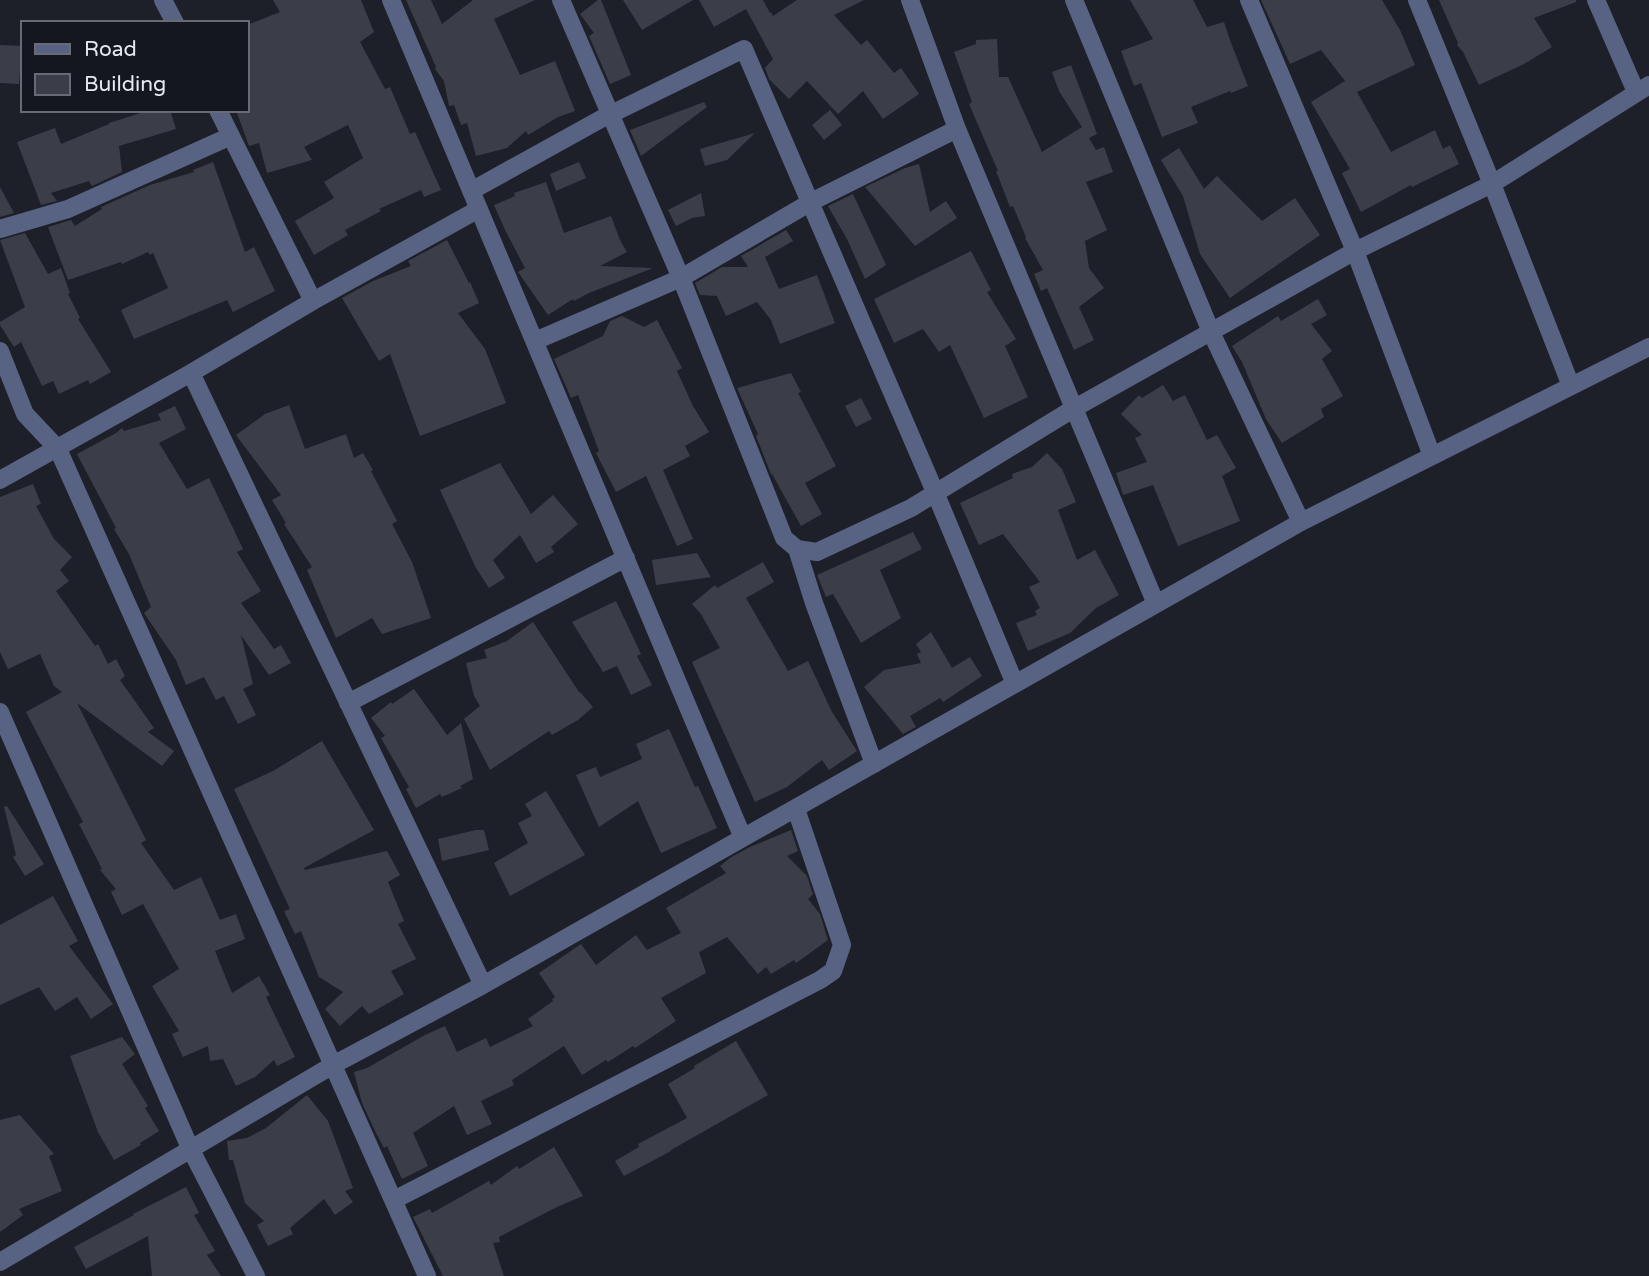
<svg xmlns="http://www.w3.org/2000/svg" width="1649" height="1276" font-family="'Varela Round',sans-serif">
<style>
.building{fill:#3b3e48}
.lines{fill:none;stroke-linecap:round;stroke-linejoin:round}
.minor{stroke:#586282;stroke-width:18}
</style>
<rect width="100%" height="100%" fill="#1d2029"/>
<path class="building" d="M273 0H361L374 32 360 42 385 89 390 87 410 134 415 132 441 190 424 197 421 190 379 209 381 211 345 230 348 235 314 255 295 221 334 198 324 182 363 158 348 125 304 147 312 160 267 173 259 143 249 146 236 110H247V25L280 12Z
M406 0H431L442 24 473 0H535L494 19 520 75 555 61 575 111 558 117 528 135 526 131 507 148 476 156 467 123 461 125 454 105 449 106 444 81 435 69 436 67Z
M598 0H601L631 75 610 84 589 36 594 33 580 14Z
M623 0H693L642 30Z
M699 0H763L770 13 771 12 773 16 797 0H864L834 15 861 45 867 40 894 73 901 68 919 94 883 119 863 91 838 114 807 81 789 99 769 79 765 68 773 59 746 9 714 27Z
M1130 0H1193L1207 27 1224 22 1231 43 1248 86 1231 93 1230 91 1191 107 1198 123 1162 137 1141 83 1134 86 1121 51 1153 39Z
M1261 0H1382L1400 30 1415 65 1357 92 1391 152 1435 130 1443 149 1450 145 1459 164 1412 187 1411 185 1361 212 1342 173 1350 169 1311 102 1345 81 1321 50 1290 64Z
M1439 0H1576V2L1534 18 1552 47 1524 64 1479 85 1463 52 1457 45 1458 43Z
M997 39 999 77H1008L1042 152 1082 127 1059 91 1052 72 1071 65 1097 134 1089 138 1096 150 1104 147 1113 172 1086 182 1107 230 1085 241 1089 268 1104 288 1079 307 1094 340 1074 350 1047 288 1041 291 1034 274 1043 270 1025 238 1026 237 1013 206 1010 207 996 171H998L969 104 972 102 954 52 976 44V40Z
M0 45 22 46 19 84 0 83Z
M704 102 707 107 641 156 630 130Z
M150 110H170L176 129 119 146 122 172 92 186 89 181 51 193 57 201 41 205 17 142 55 128 61 144 109 124V123Z
M830 110 842 125 824 140 812 125Z
M755 133 727 160 705 166 700 149Z
M1179 148 1204 189 1217 176 1262 221 1295 198 1320 235 1230 298 1200 254 1183 196 1161 160Z
M213 162 245 252 254 247 275 291 233 312 227 300 134 339 121 310 168 288 153 253 150 255 148 252 122 264 121 262 68 280 48 227 71 220 75 226 102 209 101 207 150 185 194 172 193 170Z
M579 162 586 178 556 191 550 174Z
M919 164 930 212 946 201 957 218 915 246 865 187 905 168Z
M546 182 564 233 611 216 620 240 627 252 600 266 653 268 589 293 574 301 573 299 548 315 518 272 525 268 505 230 494 205 515 196 514 193Z
M0 187 14 213 0 217Z
M701 193 705 216 692 218 676 226 668 210Z
M853 194 886 265 865 279 847 239 828 206Z
M786 230 793 241 765 257 779 289 817 275 835 323 780 344 771 320 757 302 726 316 717 296 700 295 695 283 722 267H748L741 256Z
M25 233 48 274 61 268 70 293 68 294 80 318 78 319 111 372 90 384 88 380 59 394 53 381 42 386 21 342 14 347 0 325V322L25 307 0 240Z
M447 240 469 283 470 282 479 303 458 313 485 349 506 403 420 436 390 354 379 361 342 298 373 281 411 266 408 261Z
M971 251 991 290 987 292 1016 339 1005 346 1028 397 984 418 950 345 939 352 923 329 894 343 874 299Z
M1318 299 1327 315 1311 324 1332 351 1322 359 1343 396 1321 409 1324 417 1282 443 1266 419 1242 362 1232 346 1278 316 1281 321Z
M622 316 644 327 657 320 682 368 677 371 693 406 709 432 685 446 690 456 663 470 693 539 677 546 646 476 616 492 596 453 599 451 578 395 571 398 554 359 603 336 610 321Z
M791 373 801 392 798 393 836 466 805 483 822 514 801 526 772 474H771L756 436 758 434 737 388Z
M1163 385 1173 401 1185 395 1207 440 1217 435 1236 468 1222 476 1240 521 1178 546 1153 485 1123 495 1116 473 1147 462 1135 438 1142 435 1121 414 1139 395 1142 398Z
M861 398 872 419 856 427 845 406Z
M289 405 305 449 346 434 354 458 363 453 373 470 371 471 397 521 392 524 412 562 431 618 382 634 372 618 336 638 307 570 312 567 284 524 286 523 272 500 281 495 236 435 265 414Z
M175 406 186 429 159 443 187 489 209 478 243 549 237 552 261 591 241 603 274 649 281 645 291 663 269 675 241 635 253 684 243 689 256 715 238 724 224 696 216 700 204 677 186 685 176 660 144 613 151 607 129 554 114 529 116 528 77 454 116 433 122 428 124 431 161 420 158 414Z
M1047 453 1062 469 1076 502 1058 510 1077 560 1095 550 1119 595 1096 608 1070 633 1028 651 1016 623 1037 615 1035 611 1040 608 1029 587 1040 582 1003 534 979 545 960 503 1013 478 1012 474 1032 467Z
M500 463 531 514 553 495 578 524 551 547 554 552 536 563 520 535 493 560 505 578 489 588 476 568 440 490Z
M33 484 41 504 36 506 54 539 72 557 60 570 69 581 56 591 95 646 98 644 108 664 116 659 125 676 120 680 154 728 148 732 174 751 162 766 77 703 146 840 141 843 174 890 201 877 220 920 236 914 245 939 215 951 232 993 259 976 270 995 266 997 295 1057 277 1066 274 1060 255 1077 236 1086 223 1059 210 1061 208 1046 183 1057 172 1034 179 1031 152 986 179 969 143 904 122 915 111 892 116 889 100 870 102 869 79 824 83 822 26 712 62 692 54 686 40 654 8 669 0 652V497Z
M913 532 922 549 880 570 901 618 861 643 833 594 826 597 817 575Z
M697 553 711 577 656 585 652 560Z
M763 562 774 582 746 598 788 671 808 661 832 712 857 751 829 770 822 760 787 787 755 802 692 662 720 648 701 614 692 604 715 585 717 588Z
M616 601 641 654 637 656 652 685 631 695 617 666 603 672 572 622Z
M533 622 579 692H580L593 707 578 720 552 735 549 731 490 770 464 719 480 706 474 696 466 663 487 658 484 650 507 641Z
M931 632 952 668 970 657 982 676 943 702 940 698 910 716 916 727 903 734 864 687 884 670 921 663 917 654 921 652 916 644Z
M414 689 447 735 461 723 473 779 460 786 462 788 442 797 440 794 416 808 406 789 409 787 381 738 385 736 371 718 391 702 392 704Z
M669 729 695 787 698 786 717 828 661 853 638 801 599 827 576 775 596 767 600 777 642 759 636 744Z
M322 741 374 830 304 868 305 870 387 851 400 875 388 882 404 921 398 924 416 959 391 971 404 994 369 1014 362 1006 340 1026 325 1009 343 992 319 977 301 931 295 934 284 911 290 909 234 789 273 771Z
M546 791 585 855 510 896 494 863 528 843 518 823 532 816 525 804Z
M7 806 44 864 25 876 13 857 16 855 4 807Z
M476 830H484L489 850 442 861 438 839Z
M791 830 798 851 787 856 807 876 813 894 808 899 820 914 828 940 796 963 794 960 771 974 766 967 758 974 727 937 699 952 706 973 661 998 676 1021 635 1048 633 1046 608 1062 606 1060 582 1075 564 1046 512 1080 514 1085 481 1101 492 1124 467 1135 454 1106 413 1133 428 1166 402 1179 387 1146 384 1148 376 1133 362 1103 354 1072 367 1068 425 1035 445 1026 457 1052 486 1038 490 1047 533 1026 528 1019 553 1001 552 999 555 997 539 973 581 944 596 965 636 935 647 950 681 933 666 908 726 873 720 866 730 858 750 847Z
M53 896 78 941 69 946 113 1004 91 1019 77 997 55 1011 39 987 0 1005V925Z
M122 1037 135 1054 122 1064 148 1106 145 1108 159 1131 140 1143 141 1145 114 1160 98 1132 70 1056Z
M736 1041 768 1095 671 1150V1151L624 1176 615 1161 639 1147 638 1144 687 1118 668 1084 695 1068 694 1066Z
M307 1095 328 1121 353 1188 345 1191 353 1202 335 1215 324 1199 290 1228 293 1234 268 1246 257 1225 264 1221 245 1203 233 1160H229L227 1141 247 1138 266 1128Z
M20 1115 54 1154 49 1156 62 1191 19 1209 23 1215 0 1232V1120Z
M554 1147 583 1196 557 1207 499 1237 500 1242 493 1243 504 1276H443L413 1217 430 1209 432 1213 489 1181 491 1185 517 1166 519 1169Z
M186 1187 199 1213 194 1215 215 1251 207 1255 221 1276H152L148 1236 86 1269 74 1247 134 1215 133 1214Z"/>
<g class="lines">
<path class="minor" d="M163 0 175 23
M391 0 743 838
M561 0 681 278 784 538 797 549 814 603 874 764
M910 0 957 129 1156 604
M1074 0 1211 332 1301 522
M1249 0 1355 251 1432 456
M1417 0 1492 184 1571 386
M1596 0 1636 92
M218 110 313 301
M471 191 601 119 744 49 935 492 1015 684
M0 229 68 209 231 136
M535 341 681 278 811 202 957 129
M0 351 25 414 58 449 427 1276
M191 373 483 985
M0 480 191 373 313 301 479 209
M797 549 817 552 911 508 1073 409 1355 251 1492 184 1649 85
M348 703 626 558
M0 712 190 1148 256 1276
M394 1200 820 980 833 971 842 945 796 809
M0 1262 333 1065 483 985 1301 522 1649 347"/>
</g>
<rect x="21" y="21" width="228" height="91" fill="#141720" stroke="#686b73" stroke-width="2"/>
<rect x="35" y="44" width="35" height="10" fill="#586282" stroke="#686b73" stroke-width="2"/>
<text x="84" y="56" font-size="21" fill="#e6e9ef">Road</text>
<rect x="35" y="74" width="35" height="21" fill="#3b3e48" stroke="#686b73" stroke-width="2"/>
<text x="84" y="91" font-size="21" fill="#e6e9ef">Building</text>
</svg>
